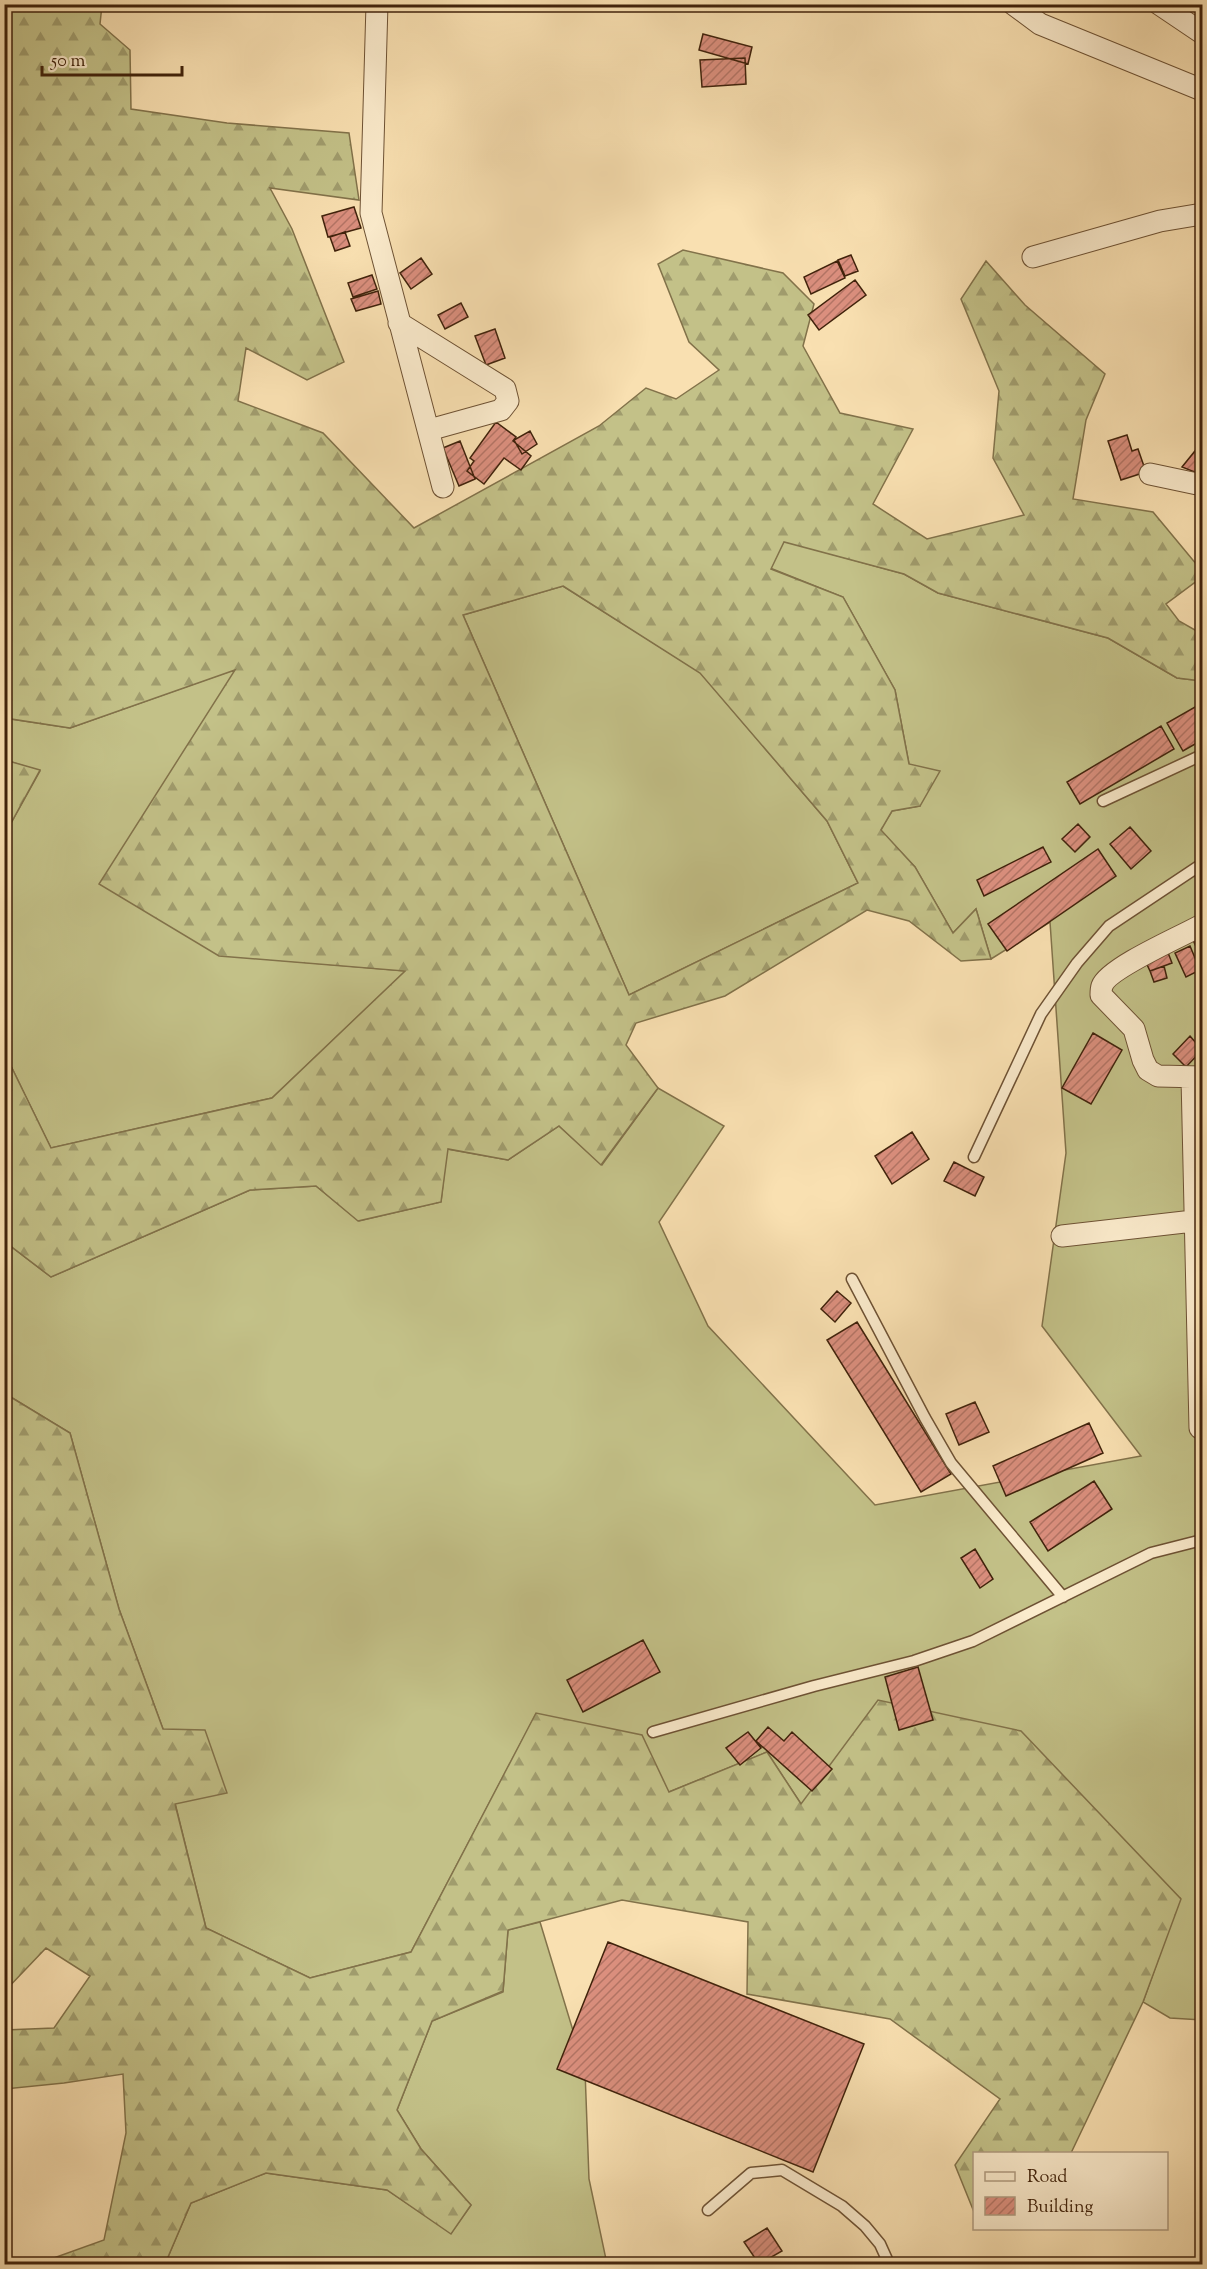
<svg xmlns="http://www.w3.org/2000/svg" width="1207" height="2269" font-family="'Sorts Mill Goudy',serif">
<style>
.grass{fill:#c3c188;stroke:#82724a;stroke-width:1.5}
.forest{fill:url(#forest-firs);stroke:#82724a;stroke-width:1.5;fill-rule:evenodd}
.building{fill:url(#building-hatch);stroke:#40220b;stroke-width:1.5}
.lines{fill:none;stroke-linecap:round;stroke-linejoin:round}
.service-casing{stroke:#6e5234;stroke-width:13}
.minor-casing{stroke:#6e5234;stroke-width:23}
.service{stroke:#fbebcc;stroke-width:10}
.minor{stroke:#fbebcc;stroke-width:21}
</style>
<defs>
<pattern id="forest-firs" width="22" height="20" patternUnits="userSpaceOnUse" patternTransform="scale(1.5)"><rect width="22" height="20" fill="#c3c188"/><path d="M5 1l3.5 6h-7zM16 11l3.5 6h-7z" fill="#a09c6d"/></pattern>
<pattern id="building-hatch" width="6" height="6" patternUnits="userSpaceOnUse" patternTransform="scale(1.5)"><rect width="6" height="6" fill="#db8f7e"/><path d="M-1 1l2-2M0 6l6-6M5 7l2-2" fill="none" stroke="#b37465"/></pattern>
</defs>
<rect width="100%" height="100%" fill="#f9e0b1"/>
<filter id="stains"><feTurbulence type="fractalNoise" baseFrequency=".00333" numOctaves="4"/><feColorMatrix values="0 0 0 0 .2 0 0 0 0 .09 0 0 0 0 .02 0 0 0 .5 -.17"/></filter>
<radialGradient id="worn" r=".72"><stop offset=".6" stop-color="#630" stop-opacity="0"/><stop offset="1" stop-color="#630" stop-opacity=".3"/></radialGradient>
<path class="grass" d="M784 541 904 574 938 593 1108 638 1177 678 1202 681V2020L1170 2018 1143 2002 1180 1898 801 1804 767 1752 669 1792 536 1714 411 1952 310 1978 206 1928 175 1803 163 1729 119 1609 70 1433 4 1393V1247L9 1245 51 1277 250 1190 316 1186 359 1221 441 1202 447 1149 508 1160 559 1126 602 1165 658 1088 724 1126 659 1222 708 1326 875 1505 1141 1456 1042 1326 1066 1153 1050 922 991 959 976 909 953 933 915 867 880 830 892 811 920 806 909 764 895 690 843 597 770 568Z
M563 586 700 672 827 821 858 883 629 995 463 615Z
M236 669 219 955 406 971 272 1098 51 1148 9 1062 5 1044V834L40 771 5 760 4 718 70 728Z
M540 1922 585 2070 589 2179 607 2264H165L191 2203 266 2173 387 2190 451 2233 471 2205 421 2149 397 2110 432 2021 503 1992 508 1930Z"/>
<path class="forest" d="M5 5H102L100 24 130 50 131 109 227 123 349 133 359 200 270 188 292 229 344 362 307 380 246 348 238 401 323 433 414 528 599 426 646 388 676 399 719 370 689 342 658 264 683 250 783 273 814 304 803 346 840 413 913 429 873 504 927 539 1024 515 993 458 999 391 961 299 986 261 1025 305 1105 374 1086 420 1073 499 1153 512 1202 571V577L1166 604 1179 621 1202 634V681L1177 678 1108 638 938 593 904 574 784 542 771 569 843 597 895 690 909 764 940 771 920 806 892 811 881 830 915 867 953 933 976 909 991 959 961 961 909 921 867 910 725 996 636 1023 626 1045 658 1088 601 1165 559 1126 508 1160 448 1149 441 1202 358 1221 316 1186 250 1190 51 1277 9 1245 5 1247 4 1044 9 1062 51 1148 272 1098 405 971 219 956 99 884 235 670 70 728 5 718ZM563 586 700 673 827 821 858 883 629 995 463 615Z
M5 760 40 770 5 834 4 760Z
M4 1393 70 1433 119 1609 163 1729 205 1730 227 1793 175 1804 206 1928 310 1978 411 1952 536 1713 642 1735 669 1792 767 1752 801 1804 878 1700 1021 1731 1181 1899 1143 2002 1071 2153 974 2154V2212L955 2165 1000 2099 890 2019 747 1994 748 1922 622 1900 508 1930 503 1991 432 2021 397 2110 421 2149 471 2205 451 2234 387 2190 266 2173 191 2203 165 2264H37L104 2240 126 2133 123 2074 64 2083 5 2089V2030L54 2028 90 1976 46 1948 5 1991Z"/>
<path class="building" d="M703 34 752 47 748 64 699 50Z
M745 58 746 84 702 87 700 60Z
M354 207 361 228 328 237 322 216Z
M345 232 350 246 335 251 330 237Z
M851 255 858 271 845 276 838 260Z
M421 258 432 274 411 289 400 273Z
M837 261 845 278 811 294 804 277Z
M372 275 377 289 353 297 348 283Z
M855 280 866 295 819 330 808 315Z
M378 291 381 304 356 311 351 299Z
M461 303 468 317 445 329 438 315Z
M495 329 505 358 486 365 475 336Z
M496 422 516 437 513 441 531 456 521 470 504 458 484 484 467 471 474 461 470 458Z
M530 431 537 444 522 454 514 440Z
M1127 435 1132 451 1138 449 1146 472 1121 480 1108 441Z
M460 441 475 479 459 486 443 448Z
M1199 446 1202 447V475L1182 467Z
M1202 703V740L1183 751 1167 723Z
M1161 726 1174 749 1080 804 1067 782Z
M1078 824 1090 837 1075 852 1062 839Z
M1130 827 1151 851 1131 869 1110 844Z
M1043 847 1051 862 984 896 977 880Z
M1098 849 1116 876 1007 951 988 924Z
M1202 938V961L1194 942Z
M1190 946 1200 970 1186 977 1175 953Z
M1167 950 1172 963 1150 971 1144 958Z
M1164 966 1167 978 1154 982 1150 971Z
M1093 1033 1122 1050 1091 1104 1062 1088Z
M1190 1036 1202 1050 1186 1067 1173 1054Z
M912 1132 929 1159 892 1184 875 1156Z
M954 1162 984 1177 975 1196 944 1181Z
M837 1291 851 1303 835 1322 821 1309Z
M857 1322 951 1474 921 1492 827 1340Z
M975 1402 989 1432 959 1445 946 1414Z
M1089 1423 1103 1453 1006 1496 993 1466Z
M1094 1481 1112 1509 1048 1551 1030 1522Z
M975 1549 993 1579 980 1588 961 1558Z
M643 1640 660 1672 583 1712 567 1680Z
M918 1667 933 1720 899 1730 885 1677Z
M768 1727 784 1741 792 1732 832 1769 812 1791 756 1741Z
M748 1732 761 1748 740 1765 726 1748Z
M608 1942 864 2044 813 2172 557 2069Z
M767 2228 782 2251 759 2264 744 2242Z"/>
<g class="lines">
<defs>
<path id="service" d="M1103 801 1202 755
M974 1157 1041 1014 1077 963 1109 926 1202 864
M852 1279 925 1418 951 1463 1063 1597
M653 1732 814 1686 914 1661 973 1641 1151 1553 1202 1540
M708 2210 751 2173 782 2170 842 2206 865 2226 880 2244 889 2264"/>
<path id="minor" d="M377 4 371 213 443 487
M1013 4 1040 24 1202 90
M1159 4 1202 33
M1033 257 1160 221 1202 214
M399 323 505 389 508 401 501 410 429 430
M1150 474 1202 485
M1202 925C1184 935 1108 968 1102 986 1101 989 1101 992 1101 995L1134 1029 1143 1060 1148 1070 1158 1076 1202 1077
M1192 1077 1200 1428
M1062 1236 1202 1220"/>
</defs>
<use href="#service" class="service-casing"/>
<use href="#minor" class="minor-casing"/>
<use href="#service" class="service"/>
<use href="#minor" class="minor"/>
</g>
<rect width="1207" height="2269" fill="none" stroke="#f9e0b1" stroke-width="24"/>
<rect x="6" y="6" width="1195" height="2257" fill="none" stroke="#40220b" stroke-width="3"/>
<rect x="12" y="12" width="1183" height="2245" fill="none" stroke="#40220b" stroke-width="1.5"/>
<rect x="973" y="2152" width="195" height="78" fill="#fbebcc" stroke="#b09b7f" stroke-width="1.5"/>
<rect x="985" y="2172" width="30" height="9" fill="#fbebcc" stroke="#b09b7f" stroke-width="1.5"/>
<text x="1027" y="2182" font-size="18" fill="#40220b">Road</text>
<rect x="985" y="2197" width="30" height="18" fill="url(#building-hatch)" stroke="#b09b7f" stroke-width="1.5"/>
<text x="1027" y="2212" font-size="18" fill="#40220b">Building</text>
<path d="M42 66v9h140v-9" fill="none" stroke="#40220b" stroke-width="3"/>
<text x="51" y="66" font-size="18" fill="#40220b" stroke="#fbebcc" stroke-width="4.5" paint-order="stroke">50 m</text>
<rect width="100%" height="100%" filter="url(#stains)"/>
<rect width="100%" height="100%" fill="url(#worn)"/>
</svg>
